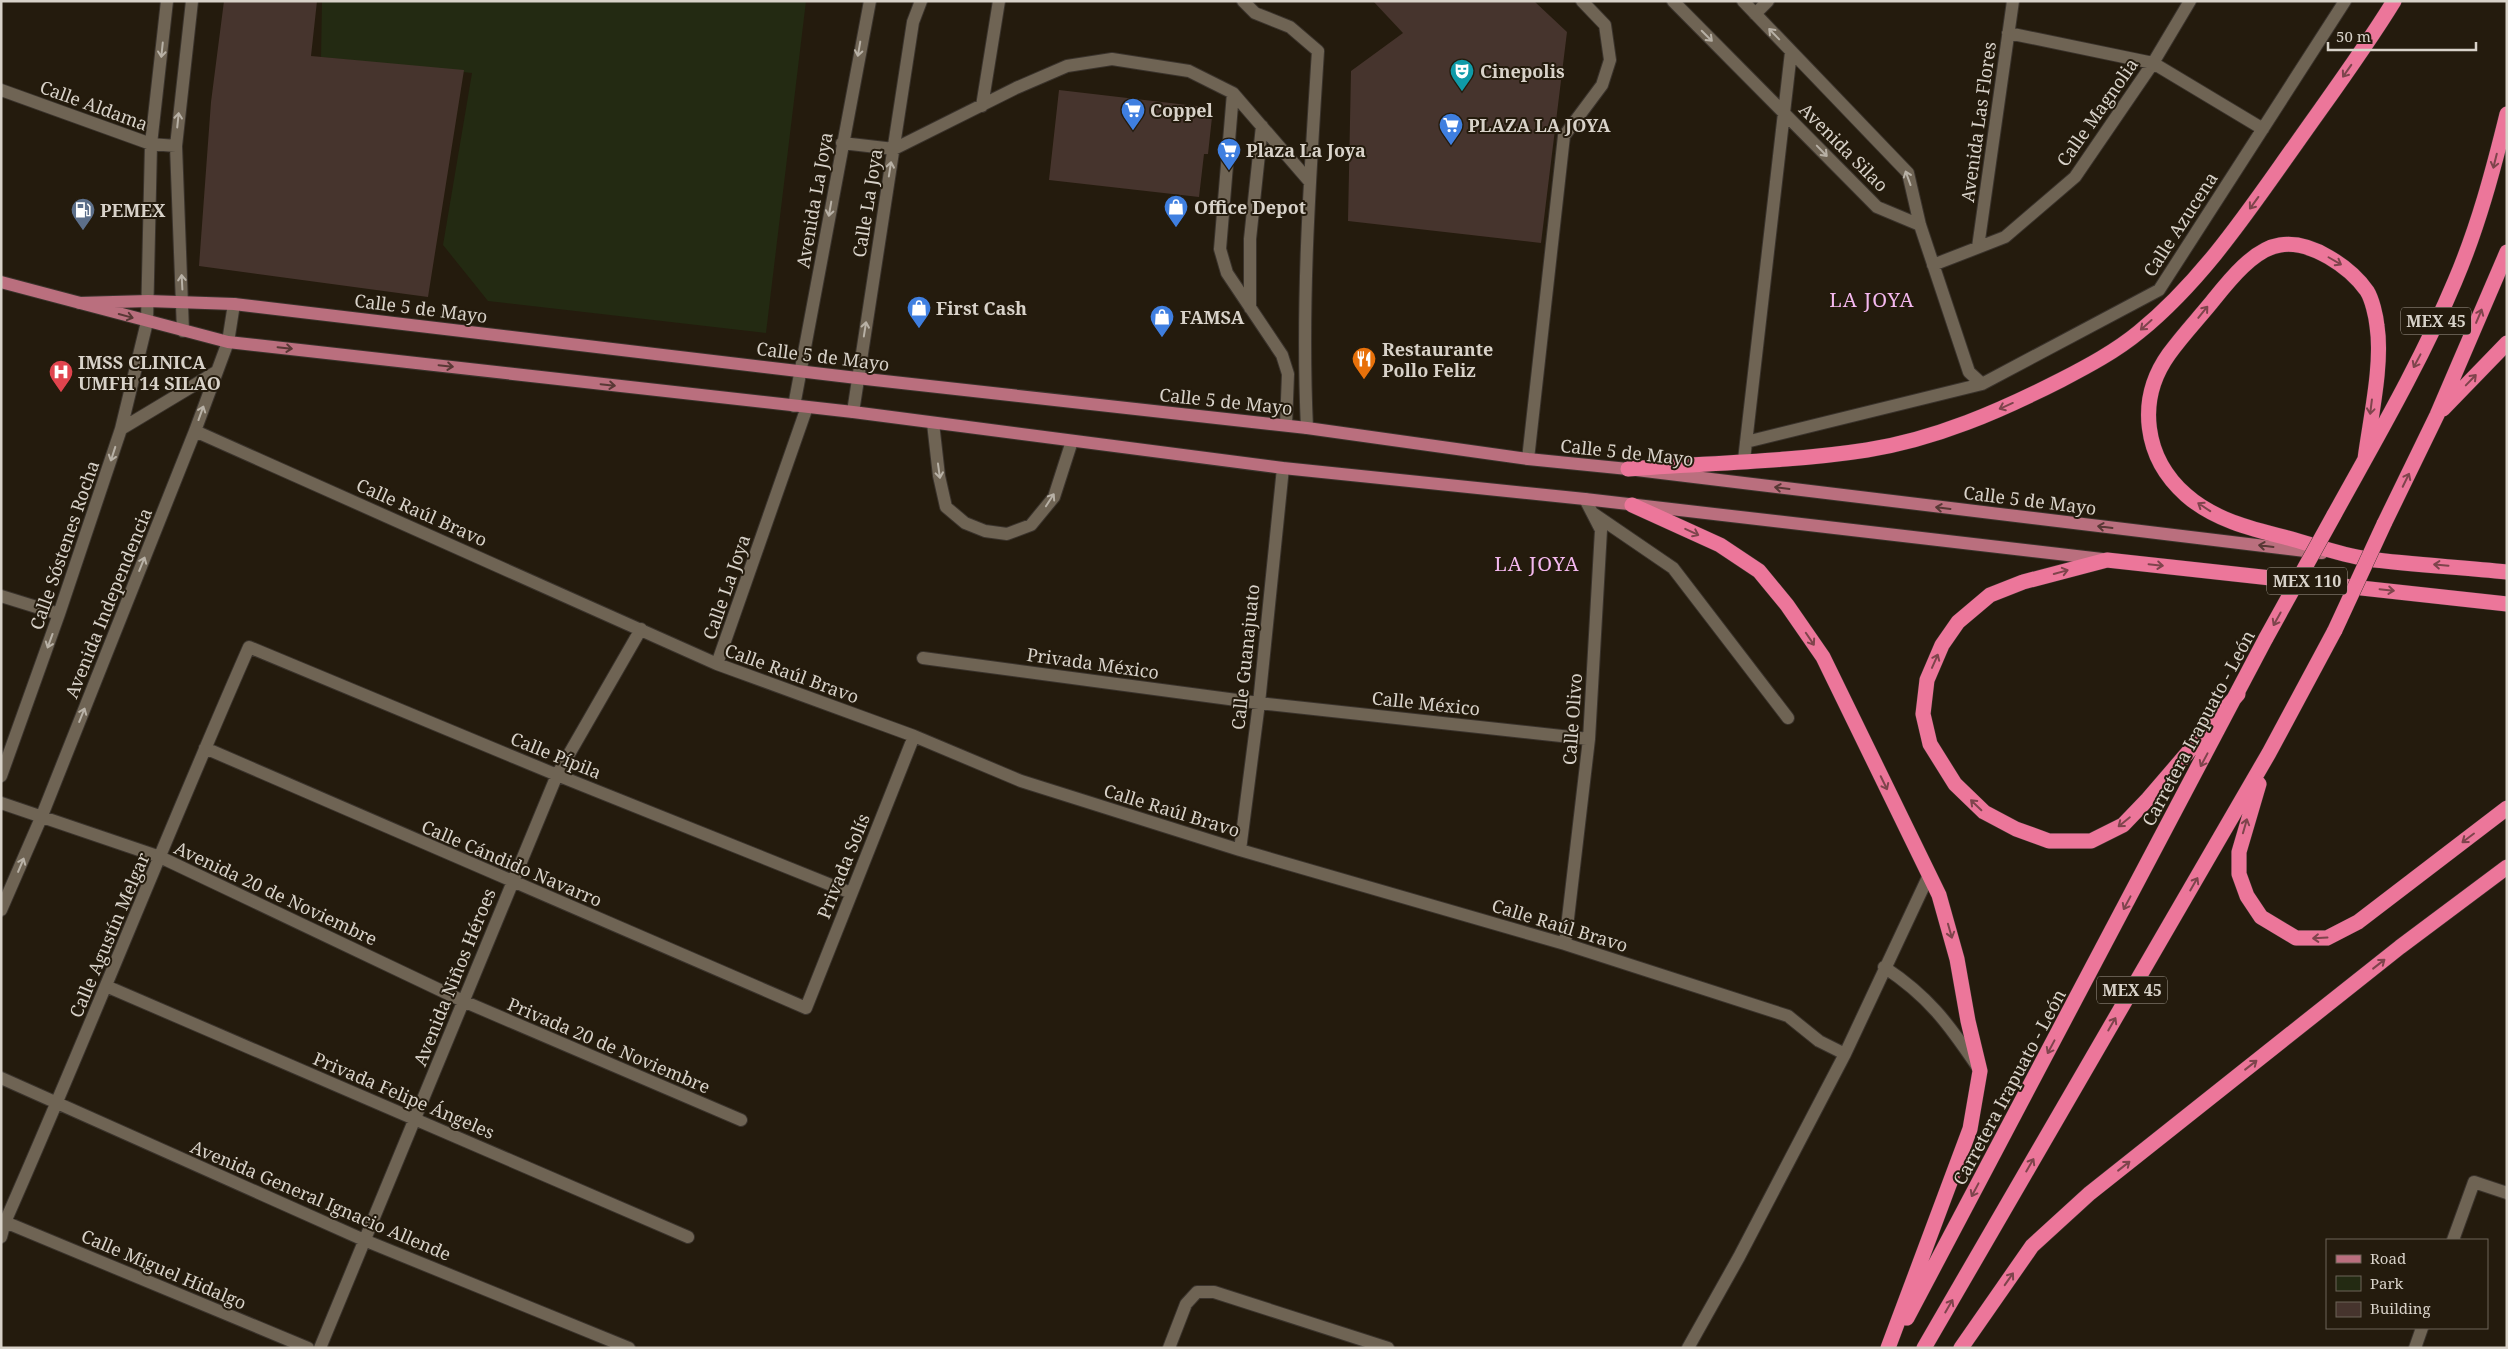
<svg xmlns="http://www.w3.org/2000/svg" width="2508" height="1349" font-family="'Noto Serif',serif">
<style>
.green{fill:#232a12}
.building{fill:#46342d}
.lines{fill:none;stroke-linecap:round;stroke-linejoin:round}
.minor-casing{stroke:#3a332c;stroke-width:14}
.major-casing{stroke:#3a332c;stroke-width:14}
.highway-casing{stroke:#3a332c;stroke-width:16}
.minor{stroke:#6f6454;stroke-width:12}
.major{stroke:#ba6f7e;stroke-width:12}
.highway{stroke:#ec769a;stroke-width:15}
.highway-bridge-casing{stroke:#3a332c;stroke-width:16;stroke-linecap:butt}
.highway-bridge{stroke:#ec769a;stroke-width:15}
.oneway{stroke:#b8b1a6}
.oneway2{stroke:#7e444c}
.oneway3{stroke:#583835}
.labels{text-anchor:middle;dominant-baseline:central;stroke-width:4;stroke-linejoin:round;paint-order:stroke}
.shield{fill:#241b0d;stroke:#a29b91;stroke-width:1}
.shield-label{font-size:16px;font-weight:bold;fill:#d8d2c9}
.poi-label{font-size:18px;font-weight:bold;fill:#d8d2c9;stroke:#241b0d;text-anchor:start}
.street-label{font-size:18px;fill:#d8d2c9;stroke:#241b0d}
.quarter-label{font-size:20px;letter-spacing:1px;fill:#f4b8ef;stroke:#241b0d}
</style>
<rect width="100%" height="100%" fill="#241b0d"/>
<path class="green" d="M322 1H806L766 333 488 301 443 245 472 73 321 57Z"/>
<path class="building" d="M224 1H317L311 56 464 70 428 297 199 266 211 102Z
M1373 1H1534L1567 32 1541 243 1348 221 1351 71 1403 33Z
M1059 90 1213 108 1208 154H1204L1199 197 1049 180Z"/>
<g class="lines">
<defs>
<path id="minor" d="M1243 1 1255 13 1290 27 1318 51C1310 176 1301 302 1307 428
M1673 1 1877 207 1920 225
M1743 1 1908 173 1920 225 1969 372 1982 384
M1755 14 1768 1
M2008 33 2153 63 2263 129
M1 90 151 144 176 146
M1233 93 1220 249 1227 273 1282 355 1288 374 1286 425
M982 106 999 1
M842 143 894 149 1016 88 1067 66 1112 59 1189 71 1233 93 1310 182
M1978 247 2013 1
M1933 265 2005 237 2075 177 2153 63 2190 1
M1250 308V239L1262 126
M183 331 176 146 192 1
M794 406 870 1
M853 412 913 22 921 1
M933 423 939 476 946 507 965 523 985 531 1007 534 1031 525 1054 497 1072 441
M121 429 216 372
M195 431 717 664 914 736 1021 781 1240 850 1565 944 1788 1016 1819 1041 1845 1054 1739 1257 1688 1348
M1746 442 1982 384 2159 290 2345 1
M1528 459 1564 136 1602 85 1610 60 1605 25 1582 1
M1744 460 1791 52
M1594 514 1673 568 1788 718
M1 596 59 614
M923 658 1259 703 1589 739
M717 664 807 407
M205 748 806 1008 914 736
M1 776 59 614 121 429 147 322 151 144 167 1
M1 803 160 857 463 1001 741 1120
M1240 850 1259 703 1283 468
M1 910 41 818 195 431 228 342 234 304
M1565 944 1589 739 1601 530 1585 499
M1884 967C1928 996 1948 1023 1977 1066
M106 986 688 1237
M1845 1054 1929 875
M1 1078 364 1240 629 1348
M5 1222 308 1348
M1 1237 5 1222C89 1032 165 838 249 647L557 775 851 893
M2453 1240 2474 1182 2507 1193
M320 1348 557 775 641 629
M1169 1348 1186 1304 1197 1292H1214L1388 1348
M2415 1348 2422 1328"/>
<path id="major" d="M1 282 228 342 853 412 1283 468 1585 499 2102 559
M79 303 148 301 234 304 857 378 1307 428 1528 459 1628 469 2322 553"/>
<path id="highway" d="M2443 409 2507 343
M2365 459C2370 420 2383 364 2377 326 2376 316 2372 299 2367 291 2350 267 2311 240 2280 245 2253 249 2227 283 2211 303 2197 320 2182 336 2169 354 2136 400 2144 458 2186 495 2214 520 2252 529 2288 538 2314 545 2341 555 2368 559 2414 565 2461 567 2507 572
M1628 469C1707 463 1789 462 1867 450 1936 439 2000 411 2061 380 2088 366 2116 351 2139 332 2203 280 2249 210 2296 144 2329 97 2364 50 2394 1
M1632 505 1720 545 1759 571 1787 605 1823 657 1939 895 1957 959 1968 1021 1980 1071 1970 1129 1888 1348
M2334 515C2376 439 2421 362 2455 281 2478 227 2493 171 2507 114
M2384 524 2437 415 2507 252
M2238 694 2148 799 2123 825 2091 841H2049L2016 829 1984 812 1955 784 1930 744 1923 714 1927 680 1942 645 1958 622 1990 595 2023 582 2107 560 2507 604
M2259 784 2239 852V874L2247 896 2261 917 2296 938H2327L2358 922 2507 808
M1907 1318 2266 638
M1924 1348 2269 753 2335 630
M1961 1348 2032 1246 2090 1193 2400 947 2507 867"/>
</defs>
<use href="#minor" class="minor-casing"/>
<use href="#major" class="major-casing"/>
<use href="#highway" class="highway-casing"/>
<use href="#minor" class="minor"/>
<use href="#major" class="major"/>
<use href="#highway" class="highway"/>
<defs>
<path id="highway-bridge" d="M2335 630 2384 524
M2266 638 2334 515"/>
</defs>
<use href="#highway-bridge" class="highway-bridge-casing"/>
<use href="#highway-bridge" class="highway-bridge"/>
</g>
<defs><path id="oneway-shaft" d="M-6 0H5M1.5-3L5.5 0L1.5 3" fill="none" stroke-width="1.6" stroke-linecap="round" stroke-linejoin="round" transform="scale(1.25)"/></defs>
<g class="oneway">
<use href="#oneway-shaft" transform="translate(1774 34) rotate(-134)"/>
<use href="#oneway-shaft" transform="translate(1707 36) rotate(45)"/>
<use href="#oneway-shaft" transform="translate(859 49) rotate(100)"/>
<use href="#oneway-shaft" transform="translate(162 50) rotate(96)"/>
<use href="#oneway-shaft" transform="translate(178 120) rotate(-84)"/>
<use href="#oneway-shaft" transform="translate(1822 151) rotate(46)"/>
<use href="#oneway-shaft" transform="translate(890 169) rotate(-81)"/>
<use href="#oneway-shaft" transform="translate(1908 178) rotate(-110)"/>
<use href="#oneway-shaft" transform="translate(830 209) rotate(100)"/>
<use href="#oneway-shaft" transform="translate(182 282) rotate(-93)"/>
<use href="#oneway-shaft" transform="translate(865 329) rotate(-81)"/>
<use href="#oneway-shaft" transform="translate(201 413) rotate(-70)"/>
<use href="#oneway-shaft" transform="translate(113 454) rotate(108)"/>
<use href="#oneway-shaft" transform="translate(939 471) rotate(82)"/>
<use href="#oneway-shaft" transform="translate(1050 500) rotate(-57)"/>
<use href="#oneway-shaft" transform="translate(142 564) rotate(-68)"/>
<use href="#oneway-shaft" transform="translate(50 641) rotate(110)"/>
<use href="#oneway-shaft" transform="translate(82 715) rotate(-68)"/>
<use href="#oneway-shaft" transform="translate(21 865) rotate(-67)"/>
</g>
<g class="oneway2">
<use href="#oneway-shaft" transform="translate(2347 71) rotate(125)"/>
<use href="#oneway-shaft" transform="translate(2495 161) rotate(104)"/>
<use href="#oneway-shaft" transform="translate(2254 203) rotate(126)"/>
<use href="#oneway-shaft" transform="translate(2335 261) rotate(30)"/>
<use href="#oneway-shaft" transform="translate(2203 312) rotate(-51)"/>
<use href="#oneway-shaft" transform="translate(2479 316) rotate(-67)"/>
<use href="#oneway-shaft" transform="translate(2146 325) rotate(138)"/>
<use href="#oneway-shaft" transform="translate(2417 361) rotate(118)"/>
<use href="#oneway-shaft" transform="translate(2471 380) rotate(-46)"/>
<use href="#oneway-shaft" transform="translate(2006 406) rotate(156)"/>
<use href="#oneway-shaft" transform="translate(2371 407) rotate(97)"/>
<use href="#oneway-shaft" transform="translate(2406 480) rotate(-64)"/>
<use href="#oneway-shaft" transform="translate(2204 507) rotate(-146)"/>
<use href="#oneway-shaft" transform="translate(1692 532) rotate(25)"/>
<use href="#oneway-shaft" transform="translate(2156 565) rotate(6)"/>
<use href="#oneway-shaft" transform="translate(2441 565) rotate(-175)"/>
<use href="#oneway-shaft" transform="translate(2061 572) rotate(-15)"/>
<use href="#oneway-shaft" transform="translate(2387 590) rotate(6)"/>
<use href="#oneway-shaft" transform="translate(2277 619) rotate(119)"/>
<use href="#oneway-shaft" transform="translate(1810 639) rotate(56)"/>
<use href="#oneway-shaft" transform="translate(1935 661) rotate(-66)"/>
<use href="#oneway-shaft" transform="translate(2204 760) rotate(118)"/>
<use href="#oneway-shaft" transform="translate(1884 783) rotate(64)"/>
<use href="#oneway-shaft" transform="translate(1976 805) rotate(-136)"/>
<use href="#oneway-shaft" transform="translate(2124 822) rotate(141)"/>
<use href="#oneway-shaft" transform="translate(2245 826) rotate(-74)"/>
<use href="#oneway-shaft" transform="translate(2468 838) rotate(143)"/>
<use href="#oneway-shaft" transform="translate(2194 884) rotate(-60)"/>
<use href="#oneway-shaft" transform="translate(2127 903) rotate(118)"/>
<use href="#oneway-shaft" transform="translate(1950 931) rotate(74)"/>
<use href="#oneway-shaft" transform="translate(2320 938) rotate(177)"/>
<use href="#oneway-shaft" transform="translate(2379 964) rotate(-38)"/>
<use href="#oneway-shaft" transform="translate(2112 1024) rotate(-60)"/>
<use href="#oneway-shaft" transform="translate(2051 1047) rotate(118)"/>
<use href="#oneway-shaft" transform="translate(2251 1065) rotate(-38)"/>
<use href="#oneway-shaft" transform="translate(2030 1165) rotate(-60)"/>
<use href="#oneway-shaft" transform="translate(2124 1166) rotate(-38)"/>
<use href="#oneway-shaft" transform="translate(1975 1190) rotate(118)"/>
<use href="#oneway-shaft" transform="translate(2009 1279) rotate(-55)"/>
<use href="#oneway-shaft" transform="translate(1949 1306) rotate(-60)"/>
</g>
<g class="oneway3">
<use href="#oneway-shaft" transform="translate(126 316) rotate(15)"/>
<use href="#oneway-shaft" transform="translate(285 348) rotate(6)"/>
<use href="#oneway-shaft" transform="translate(446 366) rotate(6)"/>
<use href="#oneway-shaft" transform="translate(608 385) rotate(6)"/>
<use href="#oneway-shaft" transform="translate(1782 488) rotate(-173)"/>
<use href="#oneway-shaft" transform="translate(1943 508) rotate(-173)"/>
<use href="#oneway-shaft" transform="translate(2105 527) rotate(-173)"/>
<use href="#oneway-shaft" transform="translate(2266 546) rotate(-173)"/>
</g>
<defs>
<symbol id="theatre-pin" viewBox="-11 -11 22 30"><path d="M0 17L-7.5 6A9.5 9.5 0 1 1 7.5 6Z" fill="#0f9aa8" stroke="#241b0d"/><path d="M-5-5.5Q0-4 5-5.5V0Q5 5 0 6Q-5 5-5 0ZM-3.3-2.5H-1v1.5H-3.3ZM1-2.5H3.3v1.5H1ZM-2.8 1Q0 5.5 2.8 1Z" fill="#fff"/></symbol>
<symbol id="supermarket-pin" viewBox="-11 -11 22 30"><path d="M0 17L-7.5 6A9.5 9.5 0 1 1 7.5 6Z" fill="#3f7fe0" stroke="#241b0d"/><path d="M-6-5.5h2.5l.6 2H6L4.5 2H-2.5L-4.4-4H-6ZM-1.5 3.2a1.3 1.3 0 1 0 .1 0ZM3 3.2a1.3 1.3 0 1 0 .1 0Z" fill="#fff"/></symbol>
<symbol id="shop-pin" viewBox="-11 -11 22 30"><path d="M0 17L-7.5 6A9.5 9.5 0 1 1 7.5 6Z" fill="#3f7fe0" stroke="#241b0d"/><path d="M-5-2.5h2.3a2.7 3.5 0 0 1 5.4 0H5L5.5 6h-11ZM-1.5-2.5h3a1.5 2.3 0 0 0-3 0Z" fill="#fff"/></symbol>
<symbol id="fuel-pin" viewBox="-11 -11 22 30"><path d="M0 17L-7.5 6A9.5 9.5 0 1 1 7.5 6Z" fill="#5c6f8a" stroke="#241b0d"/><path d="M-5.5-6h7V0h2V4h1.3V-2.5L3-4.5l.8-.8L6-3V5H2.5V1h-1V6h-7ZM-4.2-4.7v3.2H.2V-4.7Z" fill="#fff"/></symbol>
<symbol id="restaurant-pin" viewBox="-11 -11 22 30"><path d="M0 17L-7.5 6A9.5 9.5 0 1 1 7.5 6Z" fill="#e8710a" stroke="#241b0d"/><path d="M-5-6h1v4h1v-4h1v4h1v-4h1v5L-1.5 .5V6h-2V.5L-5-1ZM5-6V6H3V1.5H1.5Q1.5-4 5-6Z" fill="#fff"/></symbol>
<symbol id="hospital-pin" viewBox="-11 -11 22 30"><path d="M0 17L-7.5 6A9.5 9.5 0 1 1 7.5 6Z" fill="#e0444e" stroke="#241b0d"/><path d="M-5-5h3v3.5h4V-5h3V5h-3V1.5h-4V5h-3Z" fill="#fff"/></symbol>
</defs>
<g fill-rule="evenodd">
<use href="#theatre-pin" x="1448" y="57" width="28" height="38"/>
<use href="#supermarket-pin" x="1119" y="96" width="28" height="38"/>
<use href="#supermarket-pin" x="1437" y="111" width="28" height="38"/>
<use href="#supermarket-pin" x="1215" y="136" width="28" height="38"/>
<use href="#shop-pin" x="1162" y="193" width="28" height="38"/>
<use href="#fuel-pin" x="69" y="196" width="28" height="38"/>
<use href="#shop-pin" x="905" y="294" width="28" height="38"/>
<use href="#shop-pin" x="1148" y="303" width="28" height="38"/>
<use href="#restaurant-pin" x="1350" y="345" width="28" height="38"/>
<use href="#hospital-pin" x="47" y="358" width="28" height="38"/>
</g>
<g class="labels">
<g class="shield">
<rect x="2401" y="307.5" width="70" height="27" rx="4"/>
<rect x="2267" y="567.5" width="80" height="27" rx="4"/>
<rect x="2097" y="976.5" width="70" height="27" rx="4"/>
</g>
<g class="shield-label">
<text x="2436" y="321">MEX 45</text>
<text x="2307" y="581">MEX 110</text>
<text x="2132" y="990">MEX 45</text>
</g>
<g class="poi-label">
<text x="1480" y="71">Cinepolis</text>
<text x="1150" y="110">Coppel</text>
<text x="1468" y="125">PLAZA LA JOYA</text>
<text x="1246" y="150">Plaza La Joya</text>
<text x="1194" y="207">Office Depot</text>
<text x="100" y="210">PEMEX</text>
<text x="936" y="308">First Cash</text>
<text x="1180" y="317">FAMSA</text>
<text x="1382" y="349">Restaurante<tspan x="1382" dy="21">Pollo Feliz</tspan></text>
<text x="78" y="362">IMSS CLINICA<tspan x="78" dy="21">UMFH 14 SILAO</tspan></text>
</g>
<g class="street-label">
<text transform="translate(94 105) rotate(20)">Calle Aldama</text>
<text transform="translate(2097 112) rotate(-55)">Calle Magnolia</text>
<text transform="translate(1978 122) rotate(-82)">Avenida Las Flores</text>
<text transform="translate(1844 147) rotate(45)">Avenida Silao</text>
<text transform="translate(814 200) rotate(-80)">Avenida La Joya</text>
<text transform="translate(867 203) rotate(-81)">Calle La Joya</text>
<text transform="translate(2180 224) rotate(-57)">Calle Azucena</text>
<text transform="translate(421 308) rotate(7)">Calle 5 de Mayo</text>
<text transform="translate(823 356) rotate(7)">Calle 5 de Mayo</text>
<text transform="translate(1226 401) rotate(6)">Calle 5 de Mayo</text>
<text transform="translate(1627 452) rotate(6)">Calle 5 de Mayo</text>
<text transform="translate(2030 500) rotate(7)">Calle 5 de Mayo</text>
<text transform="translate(422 512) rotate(24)">Calle Raúl Bravo</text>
<text transform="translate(64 545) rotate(-71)">Calle Sóstenes Rocha</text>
<text transform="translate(726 587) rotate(-71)">Calle La Joya</text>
<text transform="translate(108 603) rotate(-68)">Avenida Independencia</text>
<text transform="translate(1245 657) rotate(-84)">Calle Guanajuato</text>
<text transform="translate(1093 663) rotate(8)">Privada México</text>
<text transform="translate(792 673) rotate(20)">Calle Raúl Bravo</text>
<text transform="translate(1426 703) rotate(6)">Calle México</text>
<text transform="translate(1572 719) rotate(-86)">Calle Olivo</text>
<text transform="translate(2198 728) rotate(-62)">Carretera Irapuato - León</text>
<text transform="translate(556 755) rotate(22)">Calle Pípila</text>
<text transform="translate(1172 810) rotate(17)">Calle Raúl Bravo</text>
<text transform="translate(512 863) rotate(23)">Calle Cándido Navarro</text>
<text transform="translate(843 866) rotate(-68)">Privada Solís</text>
<text transform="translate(276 893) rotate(25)">Avenida 20 de Noviembre</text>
<text transform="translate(1560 925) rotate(17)">Calle Raúl Bravo</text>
<text transform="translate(109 935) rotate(-67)">Calle Agustín Melgar</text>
<text transform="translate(454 977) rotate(-68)">Avenida Niños Héroes</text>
<text transform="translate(609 1045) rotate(23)">Privada 20 de Noviembre</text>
<text transform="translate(2009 1087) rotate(-62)">Carretera Irapuato - León</text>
<text transform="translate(404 1095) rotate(23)">Privada Felipe Ángeles</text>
<text transform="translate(321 1200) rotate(23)">Avenida General Ignacio Allende</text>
<text transform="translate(164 1269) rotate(23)">Calle Miguel Hidalgo</text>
</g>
<g class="quarter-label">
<text x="1872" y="299">LA JOYA</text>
<text x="1537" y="563">LA JOYA</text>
</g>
</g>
<rect width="2508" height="1349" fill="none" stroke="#d8d2c9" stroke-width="5"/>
<rect x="2326" y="1239" width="162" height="90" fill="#241b0d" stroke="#6c6458"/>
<rect x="2336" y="1255" width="25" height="8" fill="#ba6f7e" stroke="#6c6458"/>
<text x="2370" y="1264" font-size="15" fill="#d8d2c9">Road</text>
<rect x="2336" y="1276" width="25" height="15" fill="#232a12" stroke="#6c6458"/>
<text x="2370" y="1289" font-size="15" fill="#d8d2c9">Park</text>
<rect x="2336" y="1302" width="25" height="15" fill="#46342d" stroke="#6c6458"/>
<text x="2370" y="1314" font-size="15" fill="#d8d2c9">Building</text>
<path d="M2328 42v8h148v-8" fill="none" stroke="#d8d2c9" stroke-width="2.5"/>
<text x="2336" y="42" font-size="15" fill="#d8d2c9" stroke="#241b0d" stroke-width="4" paint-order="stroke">50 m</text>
</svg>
